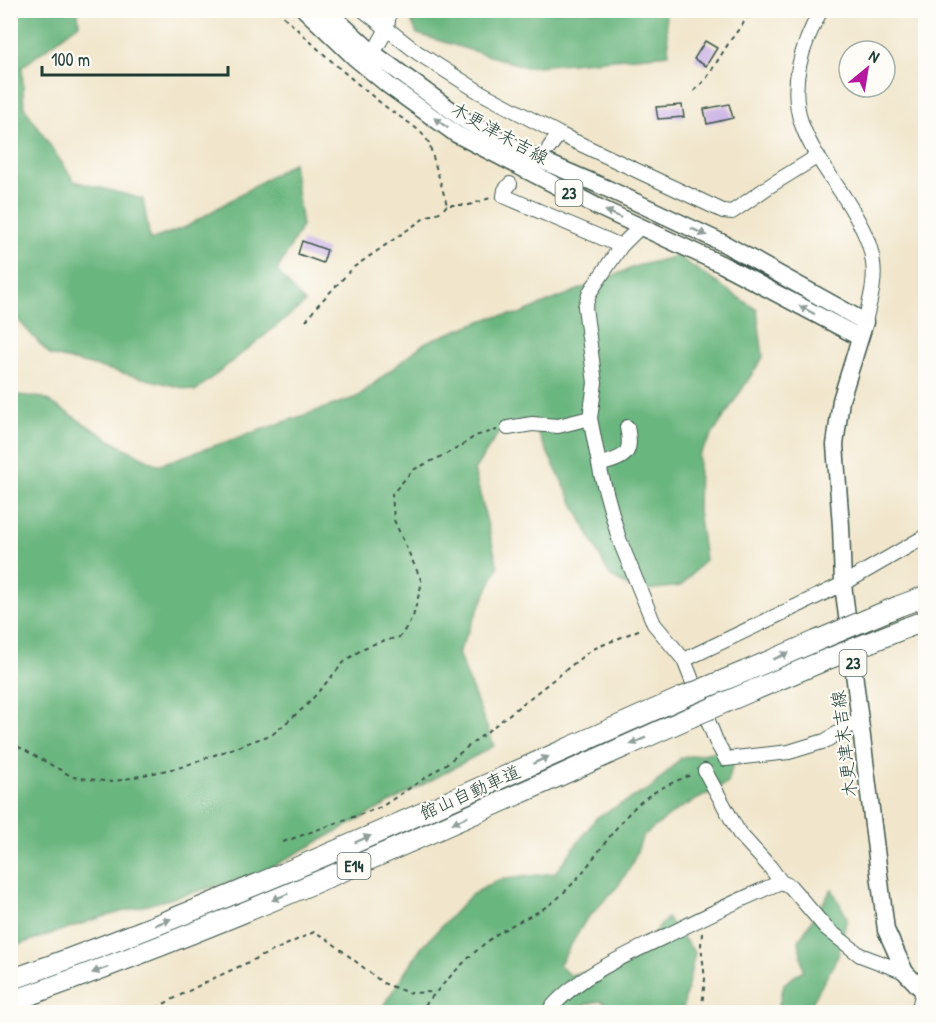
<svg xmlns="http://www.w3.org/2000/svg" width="936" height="1023" font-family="'Patrick Hand','Klee One',sans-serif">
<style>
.forest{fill:#6bb67f;stroke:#457a5a;stroke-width:1.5}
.building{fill:#cab2e5}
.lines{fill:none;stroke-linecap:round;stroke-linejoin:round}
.minor-casing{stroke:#3e564b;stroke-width:16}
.major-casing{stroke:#3e564b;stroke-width:19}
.highway-casing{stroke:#3e564b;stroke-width:22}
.path{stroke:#3e564b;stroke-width:2;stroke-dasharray:4.5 4.5;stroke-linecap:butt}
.minor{stroke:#fff;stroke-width:14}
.major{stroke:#fff;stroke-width:16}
.highway{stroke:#fff;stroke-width:20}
.highway-bridge-casing{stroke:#3e564b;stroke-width:22;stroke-linecap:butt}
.highway-bridge{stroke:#fff;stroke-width:20}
.oneway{fill:#8f9e9a}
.labels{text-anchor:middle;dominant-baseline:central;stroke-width:4.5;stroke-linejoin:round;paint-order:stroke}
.shield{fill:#fdfcf7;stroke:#62766e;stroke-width:1.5}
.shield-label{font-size:16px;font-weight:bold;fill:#1f3d34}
.street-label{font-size:18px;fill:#1f3d34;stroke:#fdfcf7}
</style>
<rect width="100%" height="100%" fill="#fdfcf7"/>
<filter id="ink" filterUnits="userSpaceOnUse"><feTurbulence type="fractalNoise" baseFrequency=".0167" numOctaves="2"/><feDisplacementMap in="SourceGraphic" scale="12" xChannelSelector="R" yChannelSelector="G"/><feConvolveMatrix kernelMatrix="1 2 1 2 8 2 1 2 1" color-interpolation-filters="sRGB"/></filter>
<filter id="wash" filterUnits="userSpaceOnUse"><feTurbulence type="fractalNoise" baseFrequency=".008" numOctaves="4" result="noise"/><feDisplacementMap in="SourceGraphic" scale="24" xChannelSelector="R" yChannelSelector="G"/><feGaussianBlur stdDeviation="1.35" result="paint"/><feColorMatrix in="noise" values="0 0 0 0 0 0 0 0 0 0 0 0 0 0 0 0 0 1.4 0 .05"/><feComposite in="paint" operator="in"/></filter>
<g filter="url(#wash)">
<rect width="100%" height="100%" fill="#f1e6cc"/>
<path class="forest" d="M11 10 78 11 79 24 22 67 24 107 74 181 143 199 150 240 186 227 293 163 302 226 277 271 305 303 195 391 50 355 11 312Z
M407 11H665L669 54 526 67 417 34Z
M677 256 757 310 763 357 699 455 698 511 705 560 681 586 637 591 610 576 535 428 505 423 474 470 498 567 458 653 494 746 257 875 99 918 11 947V394L44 398 113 442 158 465 357 397 426 342 492 317 519 314 637 266Z
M737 747 728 783 677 810 643 836 632 864 618 886 585 921 559 965 569 975 629 964 667 918 695 953 682 1012H615L611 1007 601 1001 585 1004 579 1012H546L543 1003 532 1012H379L421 948 471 895 498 880 555 873 597 817 651 788 681 758Z
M832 889 847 918 838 956 813 1001 811 1012H777L784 984 803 970 799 940Z"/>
<g id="blocks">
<path class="building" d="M705 41 717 48 706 66 694 59Z
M729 104 733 118 707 124 704 109Z
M682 105 684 117 658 119 656 107Z
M302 241 327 250 323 263 298 254Z"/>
</g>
</g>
<g filter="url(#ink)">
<use href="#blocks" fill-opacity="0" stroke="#3e564b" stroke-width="1.5"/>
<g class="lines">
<defs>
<path id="minor" d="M363 10 418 53 478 91 559 134 723 211 732 212 771 185 818 156
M821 10C802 45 788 85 802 125 813 155 835 181 851 208 861 225 871 243 873 263 876 283 869 303 865 322
M373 53C381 39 392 26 387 10
M549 148 559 134
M510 184 505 190 504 196 621 246 590 292 585 307 595 383 590 418 601 474 619 539 654 624 684 660 716 741 726 759 789 752 825 741 861 719
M621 246 640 227
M508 428 532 424 558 426 590 418
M599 465C625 457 633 456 627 427
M684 660 843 584 926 536
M705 771 739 833 770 867 781 882 790 886 826 928 860 955 905 972
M548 1012C575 977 628 954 668 935 705 916 743 898 781 882
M918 1012 923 991"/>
<path id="major" d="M305 10 354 57 388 85 456 134 598 207 723 265 859 337
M326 10 373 53 466 121 529 155 606 188 723 243 865 322 841 400 835 445 841 526 843 584 886 930 905 972 926 994"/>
<path id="highway" d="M899 606 926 596
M908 627 926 620
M746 671 816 641
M754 690 823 661
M10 980C240 899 461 795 683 697
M10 1002C243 920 467 817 691 717"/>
</defs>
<use href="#minor" class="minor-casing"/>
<use href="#major" class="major-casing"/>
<use href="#highway" class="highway-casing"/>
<path class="path" d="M277 10C312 44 348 77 386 107 401 119 419 126 429 143L447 205H469L490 198
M694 91 706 79 730 41 753 10
M306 321 317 306 354 267 426 217 442 211 447 205
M10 742 73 777 112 782 181 767 273 734 307 705 345 661 364 648 379 642 400 637 413 617 422 582 394 520 392 494 413 470 460 447 475 436 497 430
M283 842 381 807 446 764 591 650 643 628
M702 933 701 945 705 979 702 1006 711 1012
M148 1012 210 980 314 932 326 938 383 983 409 993 435 992
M419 1012C442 985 468 955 497 934 515 922 536 915 553 902 586 876 605 837 634 808 650 792 672 782 694 774"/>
<use href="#minor" class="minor"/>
<use href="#major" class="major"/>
<use href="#highway" class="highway"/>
<defs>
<path id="highway-bridge" d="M816 641 899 606
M823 661 908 627
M683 697 746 671
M691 717 754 690"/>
</defs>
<use href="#highway-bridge" class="highway-bridge-casing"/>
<use href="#highway-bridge" class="highway-bridge"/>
</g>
<defs><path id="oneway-solid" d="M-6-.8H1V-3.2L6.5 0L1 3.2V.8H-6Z" transform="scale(1.5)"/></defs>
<g class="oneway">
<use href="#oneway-solid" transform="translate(441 123) rotate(-144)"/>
<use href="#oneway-solid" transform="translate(613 214) rotate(-155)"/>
<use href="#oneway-solid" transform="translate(699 232) rotate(25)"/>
<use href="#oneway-solid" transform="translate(807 310) rotate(-152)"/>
<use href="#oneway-solid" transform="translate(781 656) rotate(-24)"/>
<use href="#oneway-solid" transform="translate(638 741) rotate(156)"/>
<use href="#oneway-solid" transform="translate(541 760) rotate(-24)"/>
<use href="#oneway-solid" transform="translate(460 820) rotate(156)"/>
<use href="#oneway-solid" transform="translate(363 839) rotate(-23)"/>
<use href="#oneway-solid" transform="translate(280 897) rotate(157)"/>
<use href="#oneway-solid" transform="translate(163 922) rotate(-22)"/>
<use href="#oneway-solid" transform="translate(100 970) rotate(159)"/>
</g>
</g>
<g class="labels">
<g class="shield">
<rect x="555.5" y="180" width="27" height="26" rx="4.5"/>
<rect x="839.5" y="650" width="27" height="26" rx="4.5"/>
<rect x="337.5" y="853" width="33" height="26" rx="4.5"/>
</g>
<g class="shield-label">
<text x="569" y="193">23</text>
<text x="853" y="663">23</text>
<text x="354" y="866">E14</text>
</g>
<g class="street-label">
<text transform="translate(500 133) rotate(29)">木更津末吉線</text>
<text transform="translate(844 744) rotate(-97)">木更津末吉線</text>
<text transform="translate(470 792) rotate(-24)">館山自動車道</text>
</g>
</g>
<rect width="936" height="1023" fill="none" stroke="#fdfcf7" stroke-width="36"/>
<g transform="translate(867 69) rotate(30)"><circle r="28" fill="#fdfcf7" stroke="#a4b0a9" stroke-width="1.5"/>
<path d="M0-4.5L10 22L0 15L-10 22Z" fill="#b5179e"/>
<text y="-9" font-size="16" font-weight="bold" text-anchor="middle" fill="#1f3d34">N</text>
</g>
<path d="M42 66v9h186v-9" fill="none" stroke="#1f3d34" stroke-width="3"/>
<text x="51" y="66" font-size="18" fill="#1f3d34" stroke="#fdfcf7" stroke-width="4.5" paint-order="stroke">100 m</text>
</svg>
